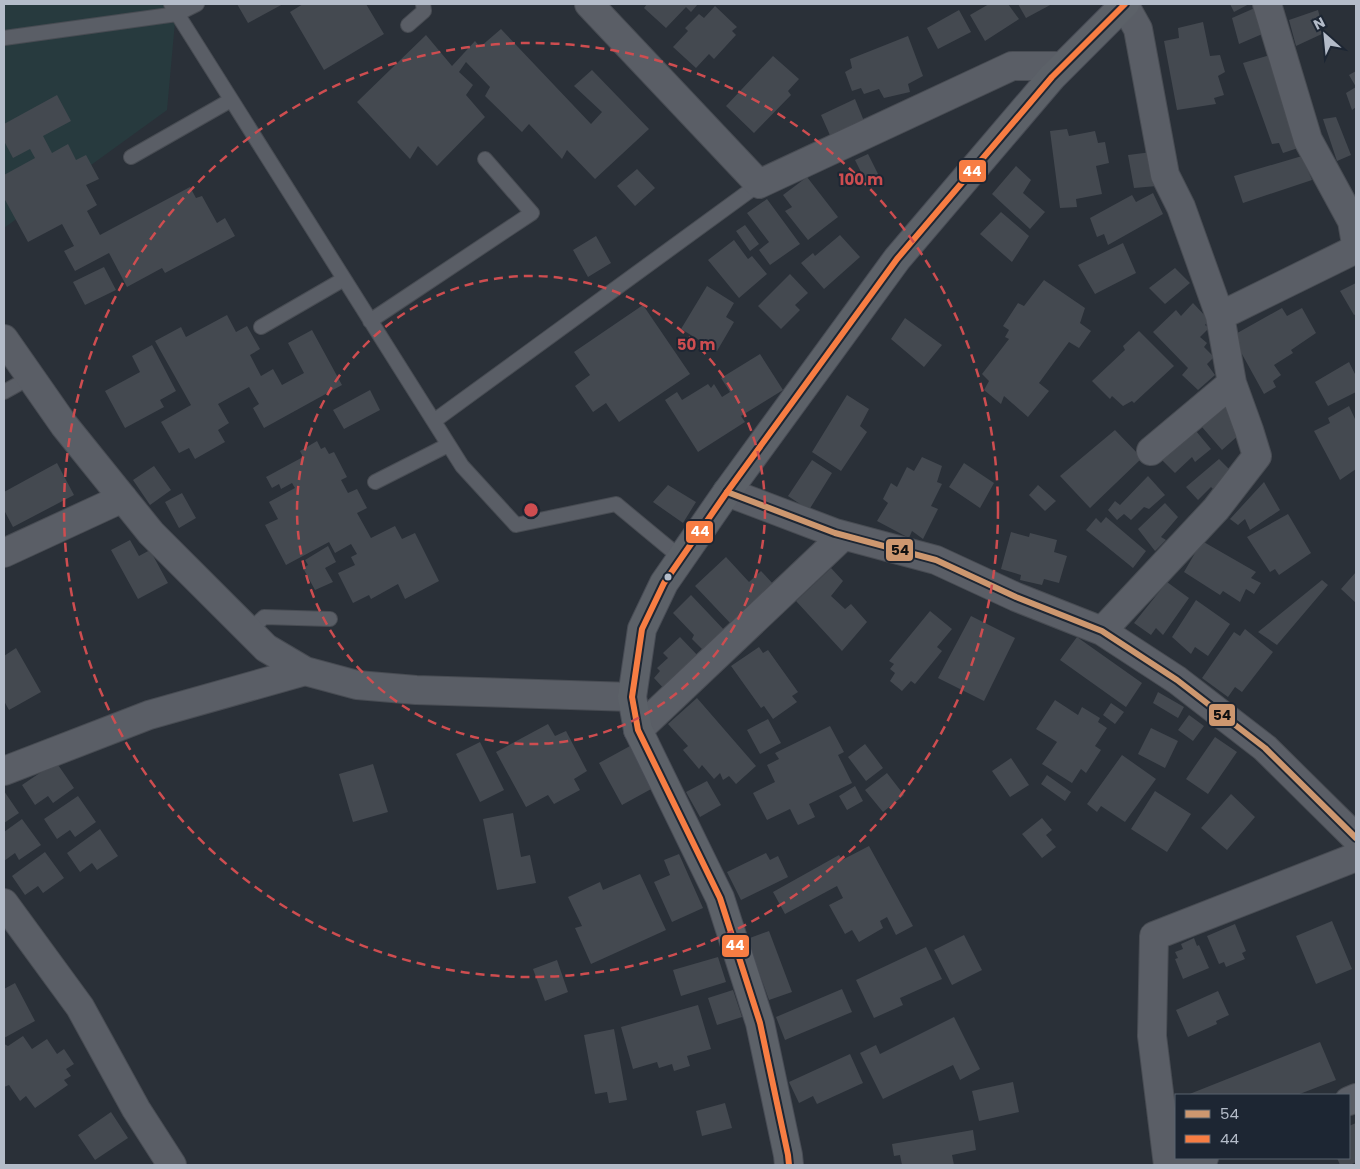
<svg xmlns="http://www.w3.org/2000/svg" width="1360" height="1169" font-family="Poppins,sans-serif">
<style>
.green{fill:#273a3e}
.building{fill:#444950}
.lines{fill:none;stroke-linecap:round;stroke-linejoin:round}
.lane-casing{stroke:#484c53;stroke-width:16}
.street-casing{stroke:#484c53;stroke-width:30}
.primary-casing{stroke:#484c55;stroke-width:30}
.lane{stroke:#5a5e66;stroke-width:14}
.street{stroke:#5a5e66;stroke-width:28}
.primary{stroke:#5c6168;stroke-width:28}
.bus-1-casing{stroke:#1d2633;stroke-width:10}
.bus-2-casing{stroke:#1d2633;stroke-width:10}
.bus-1{stroke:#cd976f;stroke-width:6}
.bus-2{stroke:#f77d43;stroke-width:6}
.ring{fill:none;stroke:#ce4d50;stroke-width:2.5;stroke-dasharray:9 6}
.bus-dot{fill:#b4bcc9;stroke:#1d2633;stroke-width:2}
.centre{fill:#ce4d50;stroke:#1d2633;stroke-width:2.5}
.ring-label{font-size:15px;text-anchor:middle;font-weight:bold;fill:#ce4d50;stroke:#1d2633;stroke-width:4;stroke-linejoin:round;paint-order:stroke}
.line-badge{stroke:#1d2633;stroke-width:2}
.badge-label{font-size:14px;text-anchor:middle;font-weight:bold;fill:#fff}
.pale-badge-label{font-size:14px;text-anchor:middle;font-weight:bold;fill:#111}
</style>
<rect width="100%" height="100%" fill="#2a3038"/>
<path class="green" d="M4 4H197L175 22 167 110 4 228Z"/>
<path class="building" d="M237 4H283L248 23Z
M303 4H366L384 34 324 70 290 12Z
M647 4H698L691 12 686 7 666 28 644 8Z
M989 4H1008L1019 19 985 41 970 15Z
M1018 4H1052L1026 18Z
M1230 4H1249L1234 12Z
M715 6 737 27 732 31 736 35 714 59 709 54 696 68 673 47 688 31 685 28 699 14 704 18Z
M1257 7 1267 32 1239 44 1232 18Z
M959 10 971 32 938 49 927 28Z
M1318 10 1324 33 1296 46 1289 20Z
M1203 22 1210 56 1220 55 1225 72 1218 76 1224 95 1214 98 1216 104 1177 110 1164 41 1179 38 1178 28Z
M501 29 591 124 602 112 574 86 592 70 649 129 595 179 567 150 562 159 529 124 522 132 485 96 490 87 466 62 459 72 473 85 466 95 485 117 437 166 418 146 410 159 357 102 426 35 452 66 475 41 480 47Z
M908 36 923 76 908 84 910 92 884 98 879 89 864 94 861 88 852 91 845 72 852 68 850 59Z
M1270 55 1304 146 1283 153 1279 143 1272 144 1243 63Z
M773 56 799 79 788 91 791 95 754 133 726 106Z
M1356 71V107L1352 110 1346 93 1356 87 1349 75Z
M57 95 71 121 43 136 52 153 68 144 76 160 86 155 99 179 86 185 97 205 87 211 100 235 190 187 196 198 202 196 217 223 225 218 235 236 165 273 162 268 127 287 109 253 75 271 64 251 74 246 62 224 28 242 4 198V175L35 158 30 149 13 158 4 141V124Z
M855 99 866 126 833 142 821 115Z
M1336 117 1351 155 1337 161 1323 119Z
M1067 129 1069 136 1095 131 1098 143 1105 142 1109 163 1096 166 1102 194 1076 199 1077 207 1060 208 1050 131Z
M1152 152 1157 186 1134 188 1128 155Z
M868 154 880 178 867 184 855 160Z
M1302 156 1312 180 1243 203 1234 176Z
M1016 166 1031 180 1023 193 1045 212 1030 229 992 194Z
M637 169 655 188 635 206 617 186Z
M807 177 838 217 808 240 785 211 792 207 783 195Z
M1153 193 1163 214 1108 245 1104 234 1097 237 1090 218 1132 195 1136 202Z
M767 199 800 244 770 265 759 250 769 242 747 213Z
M1001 212 1029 236 1012 262 980 234Z
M745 225 759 244 750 251 736 231Z
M840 235 860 257 824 289 801 263 813 253 815 256Z
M596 236 611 263 588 277 573 250Z
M734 240 748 259 752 256 767 274 739 298 708 260Z
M1123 243 1136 273 1095 294 1078 265Z
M104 267 116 290 85 305 73 282Z
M1175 268 1190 283 1165 304 1149 288Z
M790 274 808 293 795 305 800 310 781 329 758 306Z
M1044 280 1085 308 1080 323 1091 331 1079 348 1069 342 1039 383 1049 391 1028 417 1004 396 1001 404 984 390 989 381 982 374 1009 339 1005 337 1009 330 1003 326 1018 303 1024 306Z
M1356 283V314L1354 315 1340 291Z
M707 286 734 303 726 317 734 322 717 351 681 329Z
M1193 303 1209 320 1205 325 1209 328 1200 337 1207 343 1204 347 1214 357 1207 364 1215 375 1198 390 1182 375 1188 368 1153 332 1176 310 1181 316Z
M643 305 690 374 619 422 606 403 593 412 575 386 590 375 574 352Z
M1282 308 1287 316 1302 308 1316 333 1291 350 1293 353 1274 365 1281 375 1273 381 1276 387 1264 394 1232 336Z
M227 315 236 332 247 326 260 349 250 355 261 376 273 369 282 385 304 373 288 343 312 330 342 385 264 428 253 408 259 404 249 387 218 404 229 423 218 430 225 442 195 459 189 448 179 453 161 422 191 405 155 341 181 327 186 337Z
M905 318 942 345 924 367 891 339Z
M1139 331 1174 366 1134 403 1132 401 1123 406 1112 396 1110 399 1092 381 1125 350 1123 346Z
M152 345 176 391 160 400 164 407 125 428 105 391 140 372 132 356Z
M760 354 783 390 741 416 745 422 698 452 665 400 677 392 682 400 708 384 711 388 714 384 722 397 730 392 721 378Z
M1349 362 1356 376V392L1328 406 1315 382Z
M370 390 380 410 344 429 333 410Z
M847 395 869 409 860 426 867 432 841 471 812 452Z
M1349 406 1355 419 1356 418V469L1340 480 1314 431 1330 423 1328 418Z
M1226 407 1236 420 1232 425 1240 434 1222 450 1202 427Z
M1115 430 1142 458 1090 508 1060 476Z
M1196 431 1211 449 1195 462 1192 457 1175 473 1161 459Z
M317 441 321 449 325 447 329 454 334 452 347 477 341 480 348 493 357 489 367 508 357 513 371 538 395 526 402 539 415 533 439 581 405 599 398 584 371 599 369 595 353 603 338 573 355 565 351 557 357 554 351 544 335 553 329 542 286 565 265 525 278 519 269 502 295 488 292 483 281 489 279 484 272 488 266 477 303 457 300 451Z
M922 457 942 466 937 482 942 484 931 506 938 509 923 539 912 531 909 538 877 521 888 503 883 499 891 483 897 487 907 467 914 471Z
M1219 459 1233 473 1215 491 1211 487 1198 500 1186 487Z
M812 460 832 473 809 510 788 496Z
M57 463 74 495 13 527 4 510V492Z
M964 463 994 483 980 508 949 487Z
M154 466 171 490 150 505 133 480Z
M1148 476 1165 495 1149 509 1144 507 1131 520 1124 514 1117 520 1108 510 1115 501 1120 505Z
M1264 482 1280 510 1250 530 1245 519 1238 525 1230 519Z
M668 485 696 502 683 523 653 502Z
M1038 485 1056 501 1045 511 1029 495Z
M182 493 196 518 179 528 165 502Z
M1165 503 1178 517 1161 537 1166 540 1155 551 1138 529Z
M1288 514 1311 553 1279 575 1275 569 1270 572 1247 537Z
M1106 517 1146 551 1133 568 1086 530 1096 518 1101 523Z
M1011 532 1029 537 1030 533 1057 540 1054 552 1067 556 1059 583 1044 579 1042 585 1020 580 1021 575 1001 569Z
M130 540 139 556 150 550 168 583 138 599 111 550Z
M1202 541 1256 572 1251 578 1261 583 1254 594 1246 589 1240 602 1223 591 1220 595 1184 572Z
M328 546 336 562 325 568 333 582 315 590 303 568 308 565 305 560Z
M726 557 749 582 761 571 774 585 732 625 695 586Z
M831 568 843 581 831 596 845 609 851 604 867 622 842 651 796 601Z
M1356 572V603L1341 589Z
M1322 580 1328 585 1277 645 1258 632Z
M1167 582 1189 598 1163 635 1156 628 1151 635 1134 623Z
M691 595 727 633 706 653 692 639 694 635 673 613Z
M1196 600 1230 624 1208 656 1195 647 1191 654 1172 637Z
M930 611 952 629 937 647 942 651 915 684 911 681 902 691 890 681 895 673 890 669 894 664 889 661Z
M971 616 1015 638 984 701 938 678Z
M1245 629 1273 652 1242 692 1235 687 1228 697 1202 678 1234 632 1240 636Z
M680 637 701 659 666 691 654 678 660 671 657 668 668 658 663 653Z
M1077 637 1142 683 1126 707 1060 660Z
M759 647 763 653 768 650 798 692 792 696 797 702 773 719 764 706 761 708 731 666Z
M16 648 41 692 9 710 4 701V656Z
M1158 692 1184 707 1178 718 1153 703Z
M697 698 756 766 736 784 729 776 723 780 720 773 714 779 702 765 699 769 683 750 688 746 668 724Z
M1055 700 1078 715 1082 707 1100 718 1098 722 1107 728 1095 746 1101 750 1086 773 1081 769 1072 783 1042 764 1057 742 1036 729Z
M1111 703 1124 712 1115 724 1103 715Z
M1189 715 1204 726 1193 741 1178 730Z
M768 719 781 743 760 754 747 730Z
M548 724 555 736 566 731 587 771 574 779 580 790 554 804 548 795 526 807 496 752Z
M830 726 844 752 838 755 852 783 809 804 815 817 798 825 790 809 767 820 753 793 775 782 767 765 779 759 775 753Z
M1151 728 1178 741 1165 768 1138 754Z
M1215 737 1237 752 1208 794 1186 779Z
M480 742 504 790 480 802 456 754Z
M865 744 883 768 866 781 848 757Z
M630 746 653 788 622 805 599 763Z
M1122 755 1156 779 1125 822 1101 806 1097 812 1087 804Z
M1011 758 1029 785 1010 797 992 771Z
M56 762 74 788 53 803 48 796 35 805 22 785Z
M373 764 388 812 353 822 339 774Z
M887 773 904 795 883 812 865 790Z
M1047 775 1071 792 1065 801 1041 784Z
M707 781 721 805 700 817 686 792Z
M855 786 863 801 847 810 839 796Z
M4 791 19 813 4 823Z
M1155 791 1191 814 1167 852 1131 829Z
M1231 794 1255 817 1227 850 1201 828Z
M78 796 96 822 75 837 70 830 57 839 44 819Z
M513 813 521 857 530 855 536 883 497 890 483 819Z
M1042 818 1052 830 1046 835 1056 847 1042 858 1022 834Z
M22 819 41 845 19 860 15 853 4 861V832Z
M100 829 118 856 97 870 92 863 80 872 67 853Z
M869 846 913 926 896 935 887 917 880 921 883 928 859 942 852 930 845 934 829 905 843 898 837 886 785 914 773 892 839 855 842 860Z
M45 852 64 878 43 893 38 886 25 895 12 876Z
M766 853 770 860 778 856 788 877 741 900 727 872Z
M679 854 703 908 672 922 654 882 670 875 664 860Z
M640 874 666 930 591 964 575 928 582 926 568 897 600 882 603 890Z
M1332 921 1352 969 1316 984 1296 936Z
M1235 924 1246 951 1242 953 1245 959 1226 967 1224 962 1219 964 1207 936Z
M769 931 792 992 769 1000 747 939Z
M964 935 982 970 952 985 934 950Z
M1194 938 1197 946 1199 945 1209 968 1183 979 1175 959 1178 958 1175 952 1183 949 1181 944Z
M926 947 942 979 900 998 903 1005 874 1018 856 980Z
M718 957 726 982 681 996 673 970Z
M557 960 568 992 545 1001 533 969Z
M15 983 35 1021 4 1038V989Z
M842 989 852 1012 785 1040 776 1017Z
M733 990 742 1017 717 1025 708 998Z
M1218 991 1229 1015 1216 1021 1217 1024 1188 1037 1176 1010Z
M698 1005 711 1049 687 1056 690 1066 674 1071 672 1064 659 1068 657 1062 633 1069 621 1027Z
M954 1017 980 1069 960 1080 953 1065 883 1099 860 1053 876 1045 880 1054Z
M614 1029 627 1100 609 1103 607 1092 595 1094 584 1035Z
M23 1036 32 1049 47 1039 57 1054 64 1049 74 1064 66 1069 71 1076 64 1080 68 1085 35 1108 26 1096 20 1101 9 1085 4 1087V1044L8 1046Z
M1320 1042 1336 1080 1297 1095H1187Z
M850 1054 863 1083 817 1104 813 1096 799 1103 789 1082Z
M1013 1082 1019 1112 979 1121 972 1091Z
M725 1103 732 1128 702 1136 696 1111Z
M111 1112 128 1138 95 1160 78 1135Z
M1356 1123V1162L1350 1165H1340L1337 1158H1349V1126Z
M973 1130 976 1150 952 1155 954 1165H902L900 1155 894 1156 892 1144Z"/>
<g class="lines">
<defs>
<path id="lane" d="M171 4 462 466 516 525 616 504 681 558
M408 25 424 11 423 4
M4 38 177 14 197 4
M131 157 231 100
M370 321 532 213 485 159
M261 327 344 279
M4 392 31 377
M434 421 759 184
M375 482 448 445
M249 631 264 617 330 619"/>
<path id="street" d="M589 4 759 184 1012 66H1062
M1267 4 1308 140 1352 221 1356 244
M1220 316 1356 249
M4 339 64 425 151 533 266 648 305 671 357 685 416 690 632 697
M1151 451 1232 383
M727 492 835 533 936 560 1016 597 1102 631 1177 680 1265 748 1356 838
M4 553 123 498
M1102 631 1216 509 1257 456 1249 430 1232 383 1220 316 1181 207 1165 175 1138 29 1124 4
M638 730 843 536
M4 771 149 715 305 671
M4 903 80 1007 136 1109 172 1165
M1349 1101 1356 1098
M1168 1165 1152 1036 1154 936 1356 857
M1185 1165 1204 1158"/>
<path id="primary" d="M789 1165 788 1155 760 1023 720 898 638 730 632 697 642 629 664 583 727 492 897 259 1052 77 1125 4"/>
</defs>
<use href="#lane" class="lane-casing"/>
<use href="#street" class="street-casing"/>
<use href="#primary" class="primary-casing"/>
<use href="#lane" class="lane"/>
<use href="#street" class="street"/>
<use href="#primary" class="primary"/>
<defs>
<path id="bus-1" d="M727 492 835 533 936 560 1016 597 1102 631 1177 680 1265 748 1356 838"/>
<path id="bus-2" d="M789 1165 788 1155 760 1023 720 898 638 730 632 697 642 629 664 583 727 492 897 259 1052 77 1125 4"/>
</defs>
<use href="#bus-1" class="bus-1-casing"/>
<use href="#bus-2" class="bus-2-casing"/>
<use href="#bus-1" class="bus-1"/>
<use href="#bus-2" class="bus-2"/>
</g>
<g class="ring">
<circle cx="531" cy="510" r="234"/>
<circle cx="531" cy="510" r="467"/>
</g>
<circle class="bus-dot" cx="668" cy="577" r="4.5"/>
<circle cx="531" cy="510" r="8" class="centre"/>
<g class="ring-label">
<text x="861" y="185">100 m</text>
<text x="696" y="350">50 m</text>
</g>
<g class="line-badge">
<rect x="958" y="159" width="29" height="24" rx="5" fill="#f77d43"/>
<rect x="685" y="520" width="29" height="24" rx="5" fill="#f77d43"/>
<rect x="885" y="538" width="29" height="24" rx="5" fill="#cd976f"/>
<rect x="1208" y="703" width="28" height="24" rx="5" fill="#cd976f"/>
<rect x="721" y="934" width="29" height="24" rx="5" fill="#f77d43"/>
</g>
<g class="badge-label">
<text x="972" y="176">44</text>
<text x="700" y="536">44</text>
<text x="735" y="950">44</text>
</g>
<g class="pale-badge-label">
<text x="900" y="555">54</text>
<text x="1222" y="720">54</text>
</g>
<rect width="1360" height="1169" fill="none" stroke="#b4bcc9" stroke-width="10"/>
<rect x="1175" y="1094" width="175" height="65" fill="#1d2633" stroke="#59626f"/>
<rect x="1185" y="1110" width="25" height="8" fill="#cd976f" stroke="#59626f"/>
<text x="1220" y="1119" font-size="15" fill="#b4bcc9">54</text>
<rect x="1185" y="1135" width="25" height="8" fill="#f77d43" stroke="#59626f"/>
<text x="1220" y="1144" font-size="15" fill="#b4bcc9">44</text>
<g transform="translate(1325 35) rotate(333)" stroke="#1d2633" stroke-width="4" paint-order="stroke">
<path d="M0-4L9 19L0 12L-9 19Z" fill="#b4bcc9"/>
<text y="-8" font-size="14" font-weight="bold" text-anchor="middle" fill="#b4bcc9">N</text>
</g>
</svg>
